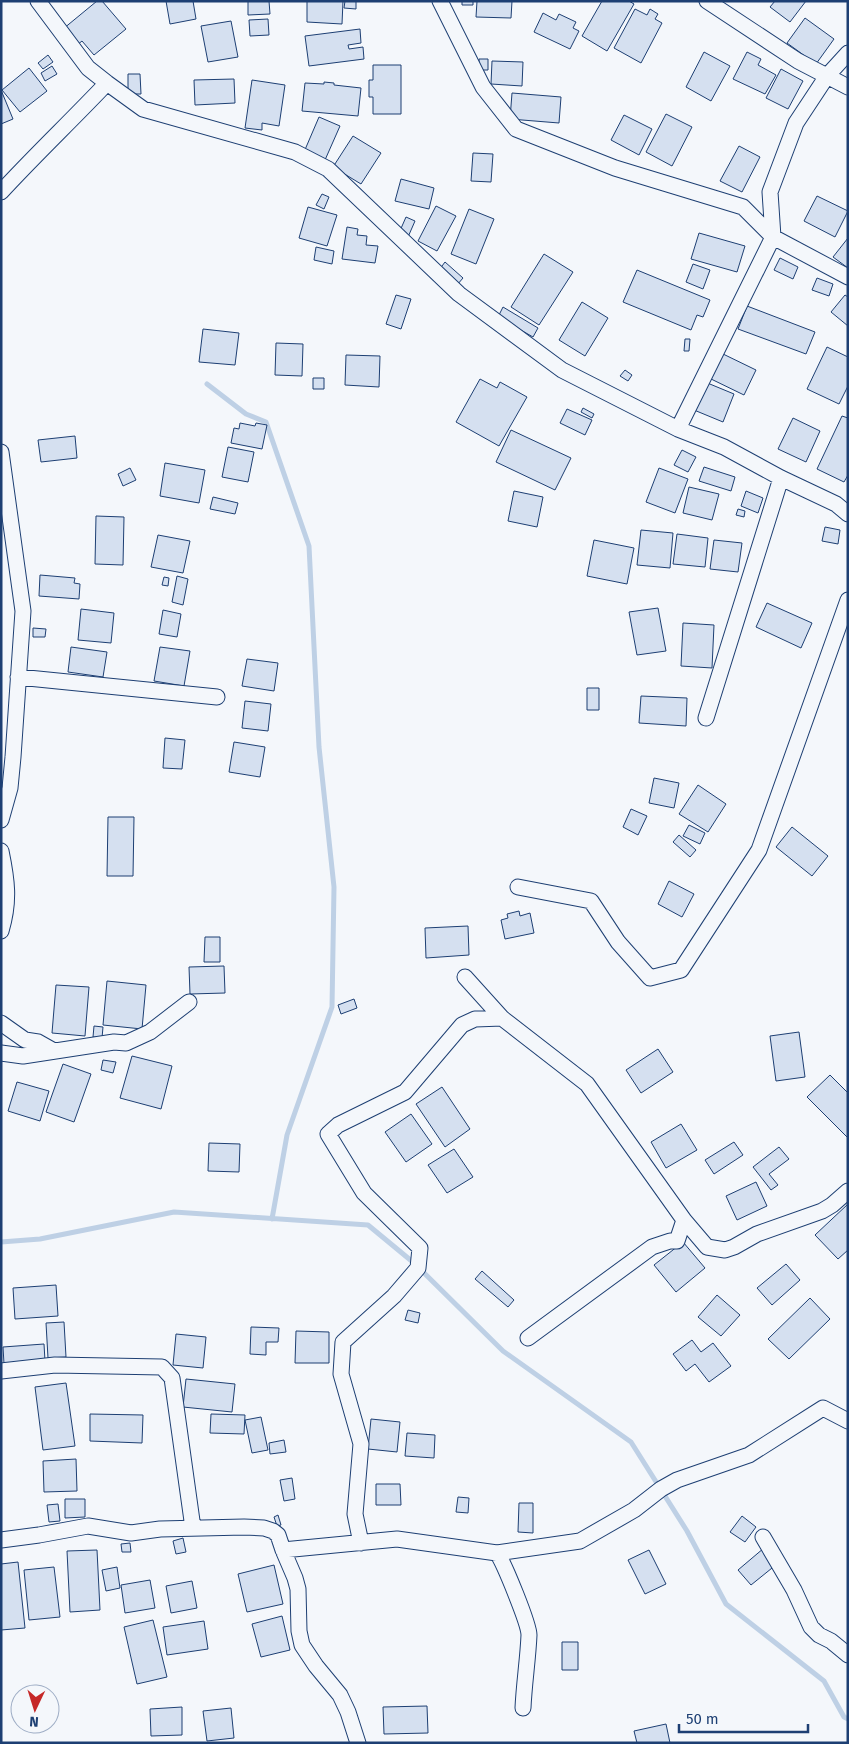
<svg xmlns="http://www.w3.org/2000/svg" width="849" height="1744" font-family="'Fira Sans',sans-serif">
<style>
.lines{fill:none;stroke-linecap:round;stroke-linejoin:round}
.stream{stroke:#bed0e5;stroke-width:5}
.building{fill:#d5e0f0;stroke:#1d3f73}
.street-casing{stroke:#1d3f73;stroke-width:17}
.street{stroke:#f4f7fb;stroke-width:15}
</style>
<rect width="100%" height="100%" fill="#f4f7fb"/>
<g class="lines">
<path class="stream" d="M207 384 246 414 266 422 309 546 319 747 334 887 332 1007 287 1135 272 1219
M1 1242 40 1239 174 1212 368 1225 414 1263 503 1351 631 1442 687 1531 726 1604 824 1681 844 1717 848 1719"/>
</g>
<path class="building" d="M97 1H102L126 29 94 55 82 41 77 45 63 29Z
M166 1H193L196 19 170 24Z
M248 1H269L270 14 248 15Z
M307 1H343L342 24 307 22Z
M345 1H356V9L344 8Z
M462 1H473V5H462Z
M477 1H512L511 18 476 17Z
M602 1H629L634 4 607 51 582 36Z
M775 1H806L790 22 770 7Z
M635 9 647 15 650 9 658 14 655 19 662 23 641 63 614 48Z
M543 13 556 20 559 14 576 22 573 28 579 31 570 49 534 32Z
M805 18 834 39 816 64 787 43Z
M268 19 269 35 250 36 249 20Z
M231 21 238 57 208 62 201 26Z
M360 29 361 43 348 45 349 49 363 47 364 59 309 66 305 36Z
M704 52 730 66 711 101 686 87Z
M747 52 761 59 758 65 776 75 765 94 733 79Z
M48 55 53 62 43 69 38 63Z
M479 59H488V70H479Z
M492 61 523 62 522 86 491 84Z
M373 65H401V114H373V97H369V80H373Z
M52 66 57 74 45 81 41 73Z
M29 68 47 91 20 112 2 90Z
M781 69 803 81 788 109 766 98Z
M128 74H140L141 94H128Z
M234 79 235 103 195 105 194 80Z
M252 80 285 85 279 126 262 123V130L245 128Z
M324 82 334 83V85L361 88 358 116 302 111 305 83 324 84Z
M1 90 13 119 1 124Z
M512 93 561 97 559 123 510 119Z
M666 114 692 127 672 166 646 152Z
M624 115 652 129 639 155 611 140Z
M319 117 340 126 325 160 304 152Z
M353 136 381 153 361 184 333 167Z
M739 146 760 157 742 192 720 181Z
M473 153 493 154 491 182 471 181Z
M401 179 434 188 429 209 395 201Z
M322 194 329 197 324 209 316 205Z
M817 196 848 211 835 237 804 221Z
M436 206 456 216 437 251 418 241Z
M308 207 337 215 327 246 299 238Z
M469 209 494 219 476 264 451 254Z
M406 217 415 221 408 237 399 233Z
M347 227 358 229 357 235 367 236 366 245 378 246 375 263 342 259Z
M699 233 745 246 737 272 691 259Z
M848 238V268L833 257Z
M316 247 334 251 332 264 314 260Z
M544 254 573 272 539 325 511 307Z
M780 258 798 267 793 279 774 270Z
M445 262 463 278 457 285 439 270Z
M693 264 710 270 703 289 686 282Z
M637 270 710 300 703 317 697 315 691 330 623 302Z
M817 278 833 284 829 296 812 290Z
M396 295 411 299 401 329 386 324Z
M845 295 848 297V326L831 312Z
M582 302 608 318 585 356 559 340Z
M747 306 815 332 806 354 738 329Z
M503 307 538 328 533 337 498 317Z
M203 329 239 333 235 365 199 362Z
M685 339H690L689 351H684Z
M276 343 303 344 302 376 275 375Z
M827 347 848 357V386L839 404 807 389Z
M721 353 756 370 744 395 709 378Z
M346 355 380 356 379 387 345 385Z
M625 370 632 375 628 381 620 376Z
M313 378H324V389H313Z
M480 379 497 388 500 382 527 397 499 446 456 422Z
M705 382 734 394 723 422 694 410Z
M583 408 594 414 592 418 581 412Z
M567 409 592 420 585 435 560 423Z
M842 416 848 418V475L844 482 817 469Z
M793 418 820 431 806 462 778 449Z
M240 423 255 426 256 423 267 425 262 449 231 443 234 428 239 429Z
M511 430 571 458 555 490 496 462Z
M75 436 77 458 41 462 38 440Z
M228 447 254 452 248 482 222 477Z
M682 450 696 457 688 472 674 465Z
M165 463 205 470 199 503 160 496Z
M704 467 735 477 731 491 699 481Z
M130 468 136 480 123 486 118 474Z
M659 468 688 479 675 513 646 502Z
M689 487 719 494 712 520 683 513Z
M514 491 543 497 537 527 508 521Z
M746 491 763 498 758 513 741 506Z
M213 497 238 503 235 514 210 509Z
M738 509 745 511 744 517 736 515Z
M96 516 124 517 123 565 95 564Z
M825 527 840 530 838 544 822 541Z
M641 530 673 533 670 568 637 565Z
M677 534 708 538 705 567 673 564Z
M158 535 190 541 183 573 151 567Z
M594 540 634 548 627 584 587 576Z
M714 540 742 543 738 572 710 569Z
M40 575 75 578 74 583 80 584 79 599 39 596Z
M177 576 188 579 183 605 172 602Z
M164 577 169 578 168 586 162 585Z
M767 603 812 623 801 648 756 627Z
M658 608 666 651 637 655 629 612Z
M81 609 114 613 111 643 78 640Z
M163 610 181 614 177 637 159 634Z
M683 623 714 625 712 668 681 666Z
M33 628 46 629 45 637H33Z
M71 647 107 652 103 677 68 672Z
M160 647 190 651 184 686 154 681Z
M247 659 278 663 274 691 242 686Z
M587 688H599V710H587Z
M641 696 687 698 686 726 639 723Z
M245 701 271 704 268 731 242 728Z
M165 738 185 740 182 769 163 768Z
M234 742 265 747 260 777 229 772Z
M654 778 679 783 674 808 649 803Z
M698 785 726 804 708 832 679 814Z
M631 809 647 816 638 835 623 827Z
M108 817H134L133 876H107Z
M689 825 705 833 700 844 683 836Z
M792 827 828 856 812 876 776 847Z
M679 835 696 850 690 857 673 842Z
M669 881 694 894 682 917 658 904Z
M519 911 520 916 530 913 534 933 505 939 501 920 508 918 507 914Z
M468 926 469 955 426 958 425 928Z
M205 937H220V962H204Z
M224 966 225 993 190 994 189 967Z
M107 981 146 985 142 1029 103 1025Z
M56 985 89 987 85 1036 52 1033Z
M354 999 357 1008 341 1014 338 1005Z
M94 1026 103 1027 102 1038 93 1037Z
M799 1032 805 1077 776 1081 770 1036Z
M658 1049 673 1072 641 1093 626 1070Z
M132 1056 172 1066 161 1109 120 1098Z
M103 1060 116 1062 113 1073 101 1070Z
M63 1064 91 1074 74 1122 46 1112Z
M830 1075 848 1093V1138L807 1097Z
M17 1082 49 1091 40 1121 8 1111Z
M442 1087 470 1129 445 1147 416 1104Z
M411 1114 432 1144 406 1162 385 1132Z
M681 1124 697 1150 666 1168 651 1142Z
M734 1142 743 1155 714 1174 705 1160Z
M209 1143 240 1144 239 1172 208 1171Z
M779 1147 789 1159 769 1174 778 1185 771 1190 753 1167Z
M454 1149 473 1177 447 1193 428 1165Z
M756 1182 767 1206 737 1220 726 1196Z
M848 1204V1250L838 1259 815 1235Z
M683 1242 705 1268 676 1292 654 1265Z
M786 1264 800 1280 772 1305 757 1288Z
M482 1271 514 1300 508 1307 475 1279Z
M56 1285 58 1316 15 1319 13 1288Z
M717 1295 740 1315 721 1336 698 1317Z
M810 1298 830 1319 789 1359 768 1339Z
M408 1310 420 1313 418 1323 405 1320Z
M64 1322 66 1357 48 1358 46 1323Z
M251 1327 279 1328 278 1342H266V1355L250 1354Z
M296 1331 329 1332V1363H295Z
M176 1334 206 1337 203 1368 173 1365Z
M692 1340 701 1352 713 1343 731 1366 709 1382 695 1364 686 1371 673 1354Z
M44 1344 45 1361 4 1364 3 1347Z
M186 1379 235 1384 232 1412 183 1407Z
M66 1383 75 1446 43 1450 35 1387Z
M90 1414 143 1415 142 1443 90 1441Z
M211 1414 245 1415 244 1434 210 1433Z
M261 1417 268 1450 252 1453 245 1420Z
M371 1419 400 1422 397 1452 368 1449Z
M407 1433 435 1435 434 1458 405 1456Z
M284 1440 286 1452 270 1454 269 1443Z
M76 1459 77 1491 44 1492 43 1461Z
M292 1478 295 1499 284 1501 280 1480Z
M376 1484H400L401 1505H376Z
M458 1497 469 1498 468 1513 456 1512Z
M65 1499H85V1517L65 1518Z
M519 1503H533V1533L518 1532Z
M58 1504 60 1521 49 1522 47 1505Z
M278 1515 281 1525 277 1526 274 1517Z
M742 1516 756 1527 745 1542 730 1532Z
M183 1538 186 1552 176 1554 173 1541Z
M130 1543 131 1552H122L121 1544Z
M764 1548 777 1564 751 1585 738 1570Z
M97 1550 100 1610 70 1612 67 1551Z
M649 1550 666 1584 645 1594 628 1560Z
M18 1562 25 1628 1 1630V1564Z
M274 1565 283 1604 247 1612 238 1574Z
M54 1567 60 1617 29 1620 24 1570Z
M117 1567 120 1588 106 1591 102 1570Z
M150 1580 155 1608 125 1613 121 1585Z
M192 1581 197 1608 171 1613 166 1586Z
M282 1616 290 1650 261 1657 252 1624Z
M153 1620 167 1677 137 1684 124 1627Z
M204 1621 208 1649 167 1655 163 1627Z
M562 1642H578V1670H562Z
M427 1706 428 1733 384 1734 383 1707Z
M182 1707V1735L151 1736 150 1709Z
M231 1708 234 1738 207 1741 203 1711Z
M666 1724 670 1743H637L634 1731Z"/>
<g class="lines">
<defs>
<path id="street" d="M38 1 88 68 107 83 143 109 295 152 328 169 459 294 562 370 678 429 724 447 781 478 836 504 848 514
M440 1 483 87 516 129 615 168 743 207 773 237 848 277
M707 1 798 61 848 87
M1 192C35 155 72 120 107 83
M678 429 773 237 770 192 796 123 827 76 848 53
M1 452 23 611 13 757 10 788 1 820
M18 677 217 697
M706 718 781 478
M1 851C7 880 10 901 1 931
M518 887 591 901 618 942 650 978 681 970 759 850 848 600
M465 977 502 1018 587 1084 684 1220
M1 1023 25 1040 38 1042 54 1051
M1 1053 23 1056 114 1042 126 1043 150 1032 189 1002
M528 1338 652 1247 670 1241H677L684 1220 707 1247 725 1250 734 1247 757 1234 822 1211 832 1205 848 1191
M1 1371 55 1365 162 1367 172 1378 193 1528
M763 1537 794 1590 811 1627 819 1635 831 1641 848 1655
M1 1540 39 1535 88 1526 131 1533 160 1529 244 1527 264 1528 273 1531 278 1535 283 1550 295 1578 298 1589 299 1631 302 1645 316 1666 340 1695 348 1712 358 1743
M361 1543 355 1514 361 1444 341 1374 343 1342 394 1296 418 1268 420 1248 364 1193 328 1134 338 1125 405 1092 462 1025 475 1019 502 1018
M283 1550 397 1539 497 1553 580 1541 634 1510 661 1489 677 1480 749 1455 823 1408 848 1421
M497 1553C504 1563 529 1624 529 1635 528 1659 524 1684 523 1708"/>
</defs>
<use href="#street" class="street-casing"/>
<use href="#street" class="street"/>
</g>
<rect width="849" height="1744" fill="none" stroke="#1d3f73" stroke-width="5"/>
<g transform="translate(35 1709) rotate(184)"><circle r="24" fill="#f4f7fb" stroke="#9eadc5"/>
<path d="M0-4L9 19L0 12L-9 19Z" fill="#c62828"/>
<text y="-8" font-size="14" font-weight="bold" text-anchor="middle" fill="#1d3f73">N</text>
</g>
<path d="M679 1724v8h129v-8" fill="none" stroke="#1d3f73" stroke-width="2.5"/>
<text x="686" y="1724" font-size="15" fill="#1d3f73" stroke="#f4f7fb" stroke-width="4" paint-order="stroke">50 m</text>
</svg>
